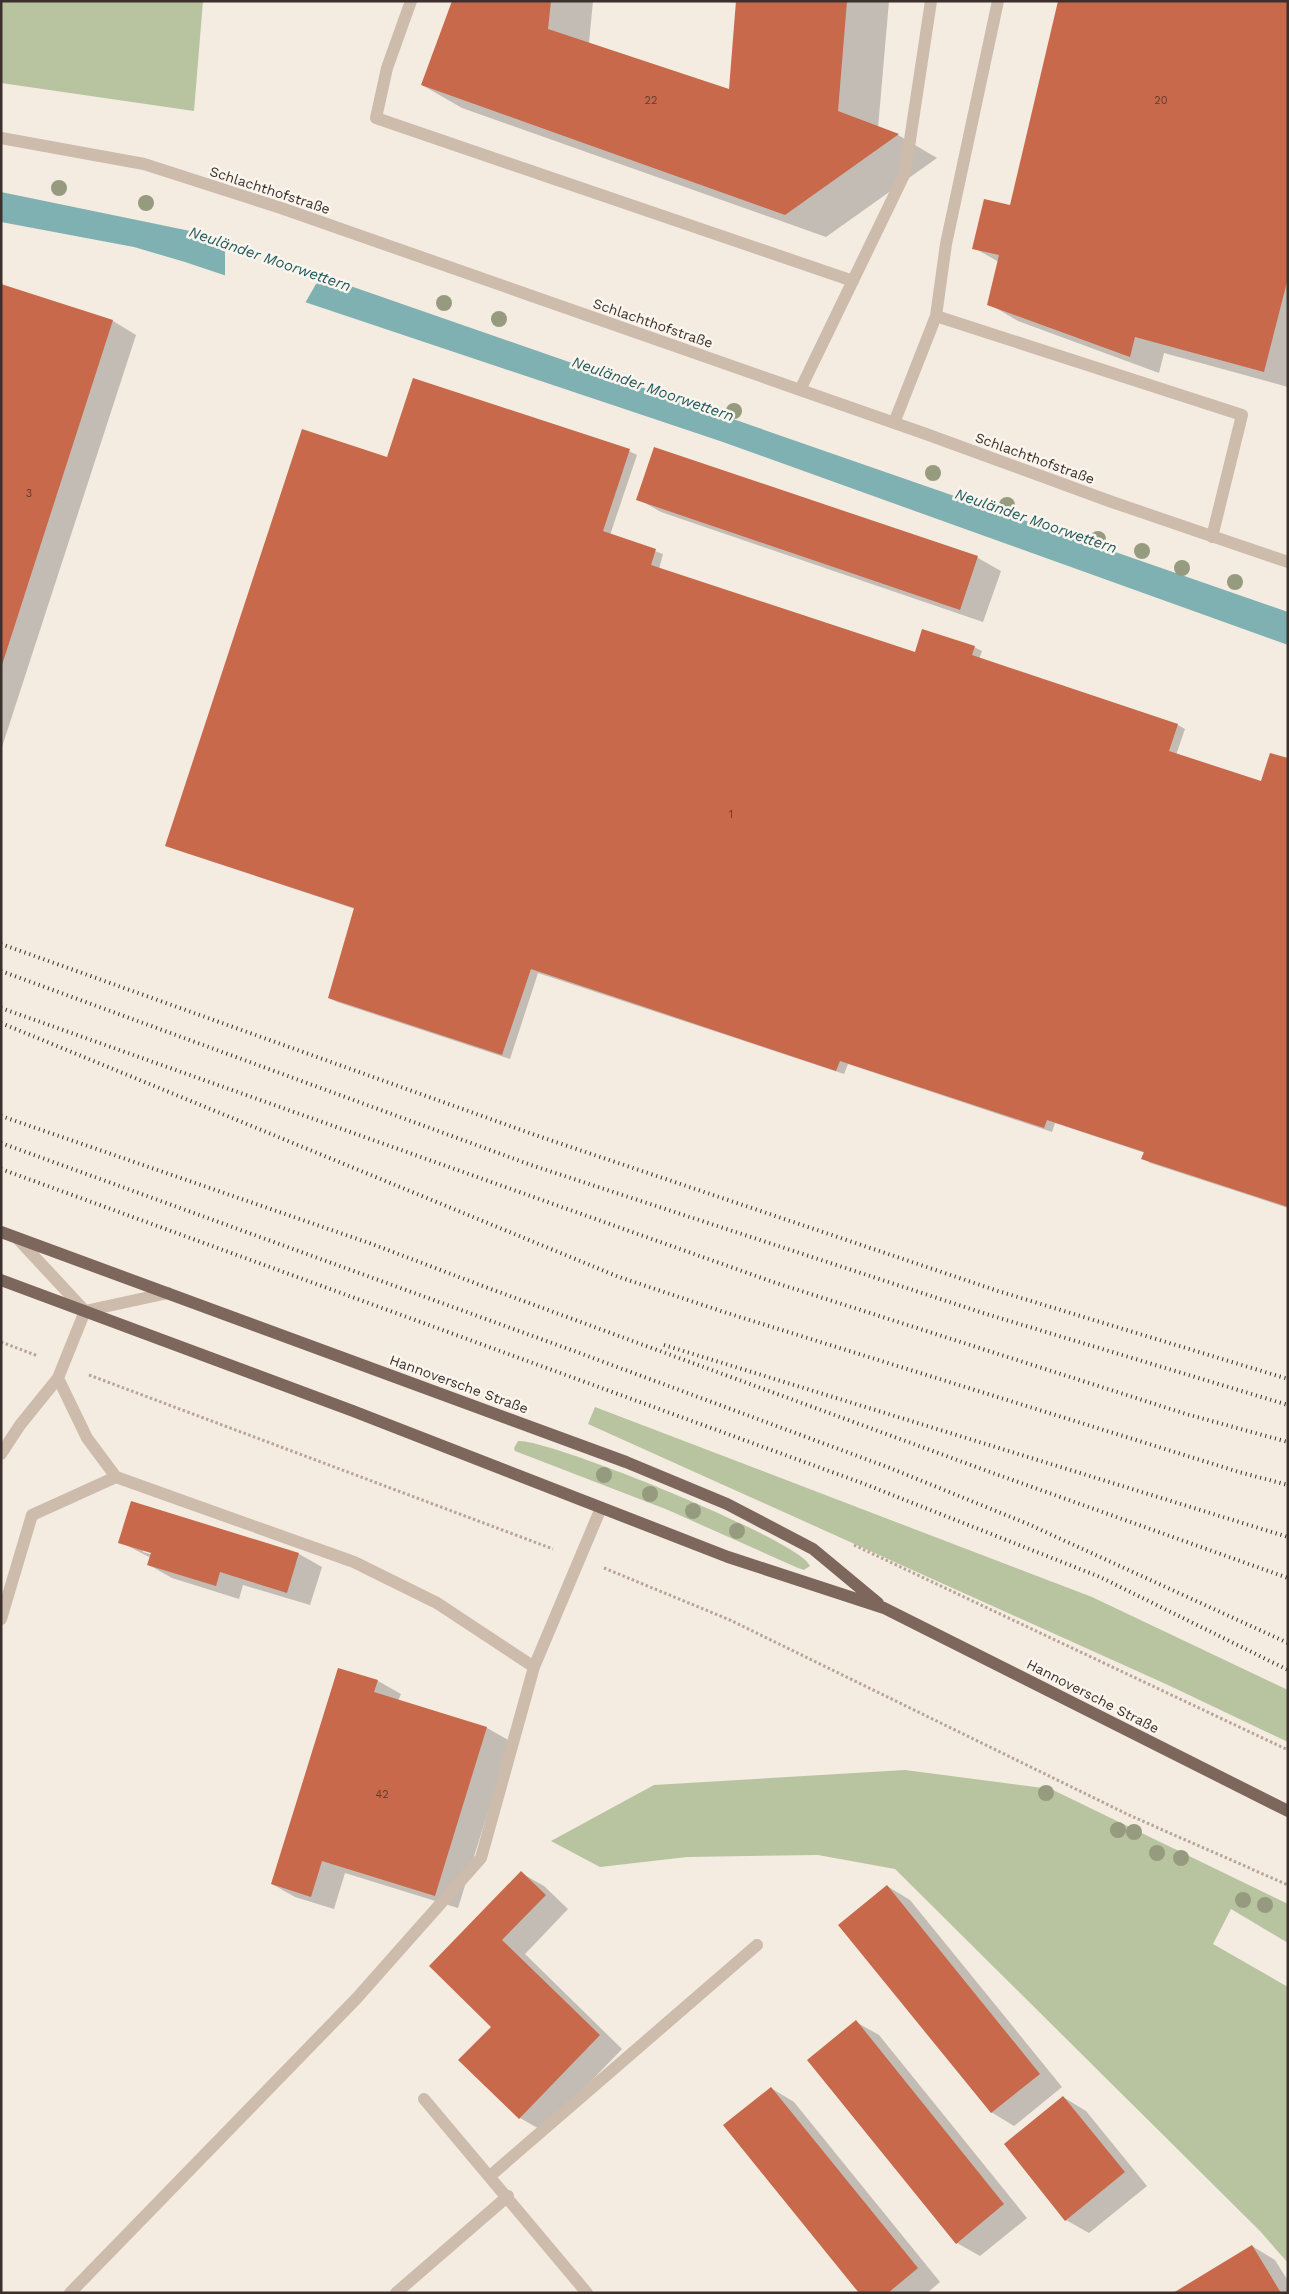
<svg xmlns="http://www.w3.org/2000/svg" width="1289" height="2294" font-family="'Work Sans',sans-serif">
<style>
.green{fill:#b8c4a0}
.water{fill:#7fb0b2}
.pier{fill:#f4ebe1}
.shadow{fill:#0003;fill-rule:evenodd}
.building{fill:#c8694b}
.lines{fill:none;stroke-linecap:round;stroke-linejoin:round}
.path{stroke:#b9a596;stroke-width:3;stroke-dasharray:2.5 2.5;stroke-linecap:butt}
.minor{stroke:#cdbbac;stroke-width:12}
.major{stroke:#7d675c;stroke-width:12}
.rail{stroke:#3b302b;stroke-width:4;stroke-dasharray:1 4;stroke-linecap:butt}
.tree{fill:#969b7f}
.labels{text-anchor:middle;dominant-baseline:central;stroke-width:5;stroke-linejoin:round;paint-order:stroke}
.number-label{font-size:11px;fill:#5e3e33}
.street-label{font-size:14px;fill:#3b302b;stroke:#fbf5ee}
.water-label{font-size:15px;font-style:italic;fill:#1f5a5e;stroke:#fbf5ee}
</style>
<rect width="100%" height="100%" fill="#f4ebe1"/>
<path class="green" d="M1 1H203L194 111 1 83Z
M595 1407 1092 1597 1288 1690V1742L1168 1685 588 1424Z
M518 1441C551 1439 803 1542 810 1566L804 1570 798 1568 668 1510 515 1451 514 1448Z
M905 1770 1051 1789 1288 1904V1943L1231 1909 1213 1944 1288 1987V2263L1260 2231 895 1869 818 1855 687 1857 600 1867 551 1841 654 1785Z"/>
<path class="water" d="M1 192 195 232 1288 612V645L720 441 185 262 134 247 1 222Z"/>
<path class="pier" d="M222 238 333 277 324 279 316 284 304 305 225 278V251Z"/>
<path class="shadow" d="M454 1H593L589 43 730 91 737 3 720 1H889L878 128 898 135 937 158 826 237 462 108 422 85Z
M1288 1V387L1164 353 1159 373 1018 321 989 304 999 262 974 248 1011 206Z
M1 285 113 321 136 335 1 750Z
M655 448 978 558 1001 571 983 622 661 512 638 499Z
M629 451 637 455 610 535 663 554 659 569 916 654 974 647 982 651 979 659 1178 725 1185 729 1176 755 1261 783 1288 760V1208L1150 1163 1143 1158 1145 1153 1055 1123 1052 1132 848 1064 844 1074 538 973 510 1059 337 1002 329 998 355 909 174 849 166 845 387 459Z
M132 1503 299 1554 322 1567 310 1605 243 1585 239 1599 172 1578 149 1565 151 1558 120 1542ZM143 1549 158 1554 157 1556 143 1552Z
M338 1669 378 1681 401 1694 398 1701 487 1728 510 1741 458 1908 345 1873 334 1909 295 1897 272 1884Z
M521 1873 544 1886 568 1909 525 1954 622 2049 543 2131 520 2118 492 2027 431 1966Z
M887 1886 910 1900 1062 2087 1014 2126 991 2112Z
M856 2022 879 2035 1027 2218 980 2256 957 2243Z
M771 2088 794 2102 940 2282 927 2293H860Z
M1063 2097 1086 2111 1147 2186 1089 2233 1066 2220Z
M1252 2246 1275 2260 1288 2281V2293H1175Z"/>
<path class="building" d="M452 1H551L548 29 729 89 736 1H847L838 111 899 134 785 215 421 85Z
M1058 1H1288V278L1264 372 1135 337 1130 357 987 305 999 255 972 249 984 199 1010 205Z
M1 284 113 320 2 665H1Z
M413 378 630 449 603 531 656 549 651 565 915 652 922 629 975 646 972 655 1178 724 1169 751 1261 781 1270 753 1288 758V1207L1141 1159 1144 1152 1047 1120 1044 1128 840 1061 836 1071 531 969 502 1055 328 998 354 908 165 846 302 429 387 457Z
M654 447 978 556 960 610 636 500Z
M131 1501 299 1553 287 1593 220 1572 216 1586 147 1565 151 1553 118 1543Z
M338 1668 378 1680 374 1692 487 1727 435 1896 322 1861 311 1897 271 1884Z
M521 1871 546 1895 502 1940 600 2035 519 2119 458 2060 491 2027 429 1966Z
M887 1885 1040 2074 991 2113 838 1925Z
M856 2020 1004 2204 956 2244 807 2060Z
M771 2087 918 2268 888 2293H859L723 2125Z
M1063 2096 1125 2172 1065 2221 1004 2144Z
M1252 2245 1281 2293H1173Z"/>
<g class="lines">
<path class="path" d="M1 1342 38 1356
M89 1375 553 1549
M854 1545 1288 1750
M604 1568 730 1620 1131 1816 1288 1885"/>
<path class="minor" d="M411 1 387 68 376 118 853 281
M1 138 144 164 281 208 926 434 1112 502 1288 562
M936 316 946 244 998 1
M800 390 905 173 931 1
M894 423 936 316 1242 415 1212 537
M17 1238 85 1311
M85 1311 168 1293
M58 1378 87 1438 116 1477
M1 1454 20 1425 58 1378 85 1311
M1 1619 32 1515 116 1477 354 1562 437 1603 534 1667 481 1858 356 1999 70 2293
M534 1667 601 1508
M424 2099 587 2293
M490 2176 757 1945
M396 2293 508 2196"/>
<path class="major" d="M1 1232 626 1462 727 1504 813 1549 878 1603
M1 1280 353 1411 728 1557 884 1608 1288 1811"/>
<path class="rail" d="M1 944 538 1136 998 1291 1288 1379
M1 971 531 1165 983 1313 1288 1405
M1 1008 773 1282 1186 1414 1288 1442
M1 1023 619 1277 727 1313 1239 1472 1288 1485
M1 1116 372 1244 488 1288 990 1472 1288 1578
M1 1143 574 1351 890 1468 1028 1524 1288 1643
M1 1169 862 1483 1100 1577 1288 1670
M664 1345 1288 1537"/>
</g>
<g class="tree">
<circle cx="59" cy="188" r="8"/>
<circle cx="146" cy="203" r="8"/>
<circle cx="444" cy="303" r="8"/>
<circle cx="499" cy="319" r="8"/>
<circle cx="734" cy="411" r="8"/>
<circle cx="933" cy="473" r="8"/>
<circle cx="1007" cy="505" r="8"/>
<circle cx="1098" cy="539" r="8"/>
<circle cx="1142" cy="551" r="8"/>
<circle cx="1182" cy="568" r="8"/>
<circle cx="1235" cy="582" r="8"/>
<circle cx="604" cy="1475" r="8"/>
<circle cx="650" cy="1494" r="8"/>
<circle cx="693" cy="1511" r="8"/>
<circle cx="737" cy="1531" r="8"/>
<circle cx="1046" cy="1793" r="8"/>
<circle cx="1118" cy="1830" r="8"/>
<circle cx="1134" cy="1832" r="8"/>
<circle cx="1157" cy="1853" r="8"/>
<circle cx="1181" cy="1858" r="8"/>
<circle cx="1243" cy="1900" r="8"/>
<circle cx="1265" cy="1905" r="8"/>
</g>
<g class="labels">
<g class="number-label">
<text x="651" y="100">22</text>
<text x="1161" y="100">20</text>
<text x="29" y="493">3</text>
<text x="731" y="814">1</text>
<text x="382" y="1794">42</text>
</g>
<g class="street-label">
<text transform="translate(270 190) rotate(18)">Schlachthofstraße</text>
<text transform="translate(653 323) rotate(19)">Schlachthofstraße</text>
<text transform="translate(1035 458) rotate(20)">Schlachthofstraße</text>
<text transform="translate(459 1384) rotate(20)">Hannoversche Straße</text>
<text transform="translate(1093 1696) rotate(27)">Hannoversche Straße</text>
</g>
<g class="water-label">
<text transform="translate(270 259) rotate(19)">Neuländer Moorwettern</text>
<text transform="translate(653 389) rotate(19)">Neuländer Moorwettern</text>
<text transform="translate(1036 521) rotate(19)">Neuländer Moorwettern</text>
</g>
</g>
<rect width="1289" height="2294" fill="none" stroke="#3b302b" stroke-width="5"/>
</svg>
